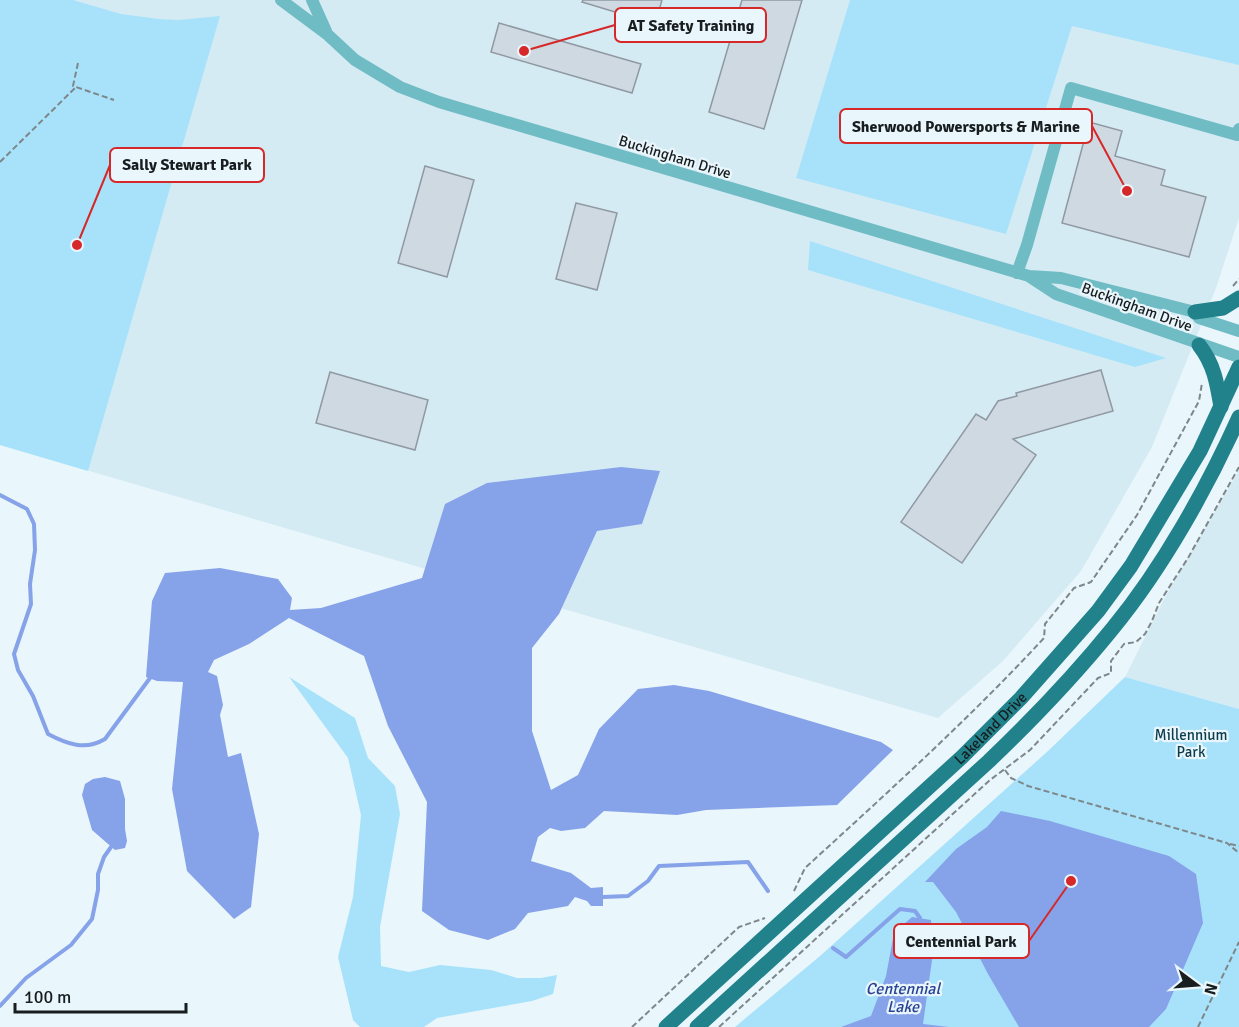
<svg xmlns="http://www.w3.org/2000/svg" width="1239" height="1027" font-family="Signika,sans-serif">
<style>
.built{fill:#d5ebf4}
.green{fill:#a7e2fa}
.water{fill:#86a2e9}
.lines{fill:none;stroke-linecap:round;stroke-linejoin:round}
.stream{stroke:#86a2e9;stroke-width:4}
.building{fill:#cfd9e2;stroke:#9099a2;stroke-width:1.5}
.path{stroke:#7e878a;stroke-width:2;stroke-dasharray:6 3;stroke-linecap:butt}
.minor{stroke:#70bcc4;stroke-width:12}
.major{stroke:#21828b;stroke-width:15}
.labels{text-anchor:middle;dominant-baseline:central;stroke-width:4.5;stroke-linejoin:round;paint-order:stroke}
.street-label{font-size:15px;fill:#181d1f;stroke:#e9f6fc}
.park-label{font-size:15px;fill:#0b3a4a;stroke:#e9f6fc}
.water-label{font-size:16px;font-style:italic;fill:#294294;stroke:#e9f6fc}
.leader{fill:none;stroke:#d62828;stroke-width:2}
.callout-dot{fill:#d62828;stroke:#e9f6fc;stroke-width:2}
.callout{fill:#e9f6fc;stroke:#d62828;stroke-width:2}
.callout-label{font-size:16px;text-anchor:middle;font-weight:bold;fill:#181d1f}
</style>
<rect width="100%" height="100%" fill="#e9f6fc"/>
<path class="built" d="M0 0H1239V218L1216 288 1152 447 1081 571 1003 661 938 718 0 445Z
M1239 470V709L1125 677 1164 599Z"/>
<path class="green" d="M0 0H73L121 14 159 19 179 20 220 16 88 471 0 445Z
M850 0H1239V65L1072 26 1006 234 796 178Z
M810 241 1166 358 1135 367 808 270Z
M289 677 355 718 368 758 395 786 400 814 380 927 381 966 409 972 440 965 491 970 517 978H541L557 975 553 994 532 1001 437 1018 424 1027H360L353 1020 338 957 353 897 361 815 348 758Z
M1125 677 1239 709V1027H735L820 956 1048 751Z"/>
<path class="water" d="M621 467 660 471 642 524 597 531 559 614 532 648V731L551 790 578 775 599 729 638 689 674 685 709 691 881 742 893 750 837 805 706 810 677 815 604 811 585 828 561 831 550 828 538 837 531 861 571 873 591 888 603 887V906H591L587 901 575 897 568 906 528 913 515 929 488 940 449 930 422 911 427 802 388 726 364 656 289 618 249 644 214 660 208 672 217 676 223 705 220 715 228 757 241 753 259 834 251 907 234 919 187 871 172 789 183 682 157 681 146 677 152 601 165 573 220 568 278 579 292 598 290 610 321 608 422 578 445 504 487 483Z
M105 777 120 781 125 799V829L127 841 125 848 115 850 92 830 82 795 85 784 93 779Z
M1001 811 1050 821 1169 856 1196 874 1203 923 1166 1009 1149 1027H1019L988 974 956 912 933 882H925L956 849 987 827Z
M912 917 931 920 933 953 923 1024 949 1027H841L871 1016 886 976 894 933Z"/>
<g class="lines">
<path class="stream" d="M0 495 27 509 34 524 35 550 30 584 31 604 14 654 18 670 33 696 48 734C67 744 85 751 105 739L150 678
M603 897 628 896 648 881 659 866 748 862 768 891
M833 948 846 957 900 909 915 911 920 918
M0 1006 26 978 71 945 92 919 98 890V874L104 857 111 847"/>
</g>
<path class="building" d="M583 0H662L655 24 582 2Z
M742 0H802L764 129 709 112Z
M499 23 641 64 632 93 491 52Z
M1089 122 1122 131 1115 156 1165 170 1161 185 1206 197 1189 257 1062 223Z
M425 166 474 180 447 277 398 263Z
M576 203 617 213 597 290 556 279Z
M1101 370 1113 411 1013 439 1036 455 962 563 901 522 976 414 986 420 998 401 1017 396 1016 393Z
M330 372 428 400 415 450 316 423Z"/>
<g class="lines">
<path class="path" d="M78 63 73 86 114 100
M0 162 75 88
M1233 286 1239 279
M1005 770 1011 778 1028 786 1227 843 1239 853
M1230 844 1239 846
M794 891 805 868C887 793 969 719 1044 638L1045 624 1074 588 1091 582 1137 515 1199 401 1202 383
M632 1027 739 927 765 918
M719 1027 990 780 1030 750 1098 678 1111 673V661L1124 644 1136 642 1145 634 1152 621 1159 603 1188 558 1239 467
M1198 1027 1239 942"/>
<path class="minor" d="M281 0 328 35 355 60 400 87 439 102 1029 276 1061 278 1195 312 1199 318 1239 331
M312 0 326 31
M1017 273 1027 245 1071 88 1237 135 1239 129
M1030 277 1056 294 1239 357"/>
<g class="major">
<path d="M1195 312 1223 308 1239 298"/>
<path d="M1199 345C1214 364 1217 383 1221 407"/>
<path id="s1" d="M666 1027 962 757 1021 698 1098 611 1131 566 1200 451 1239 367"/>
<path d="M697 1027 989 761C1033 719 1075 675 1113 628 1163 567 1207 488 1239 417"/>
</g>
</g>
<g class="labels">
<g class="street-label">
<text transform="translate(675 157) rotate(17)">Buckingham Drive</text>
<text transform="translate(1137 307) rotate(20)">Buckingham Drive</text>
<text stroke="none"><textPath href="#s1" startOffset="441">Lakeland Drive</textPath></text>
</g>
<g class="park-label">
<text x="1191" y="735">Millennium<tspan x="1191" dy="17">Park</tspan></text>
</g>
<g class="water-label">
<text x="903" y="989">Centennial<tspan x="903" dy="18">Lake</tspan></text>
</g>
</g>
<path class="leader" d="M524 51L615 25M1127 191L1092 126M77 245L110 165M1071 881L1029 941"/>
<g class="callout-dot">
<circle cx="524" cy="51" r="6"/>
<circle cx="1127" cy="191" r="6"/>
<circle cx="77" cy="245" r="6"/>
<circle cx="1071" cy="881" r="6"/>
</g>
<g class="callout">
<rect x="615" y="8" width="151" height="34" rx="6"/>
<rect x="840" y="109" width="252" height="34" rx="6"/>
<rect x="110" y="148" width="154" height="34" rx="6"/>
<rect x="894" y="924" width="135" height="34" rx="6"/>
</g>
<g class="callout-label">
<text x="691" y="31">AT Safety Training</text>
<text x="966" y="132">Sherwood Powersports &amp; Marine</text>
<text x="187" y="170">Sally Stewart Park</text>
<text x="961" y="947">Centennial Park</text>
</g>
<g transform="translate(1197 985) rotate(106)" stroke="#e9f6fc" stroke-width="4.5" paint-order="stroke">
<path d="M0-4.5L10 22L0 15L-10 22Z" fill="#181d1f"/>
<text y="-9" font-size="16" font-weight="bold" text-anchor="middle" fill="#181d1f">N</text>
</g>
<path d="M15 1003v9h171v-9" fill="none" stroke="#181d1f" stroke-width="3"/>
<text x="24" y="1003" font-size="18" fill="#181d1f" stroke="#e9f6fc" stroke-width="4.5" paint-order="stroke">100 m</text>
</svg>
